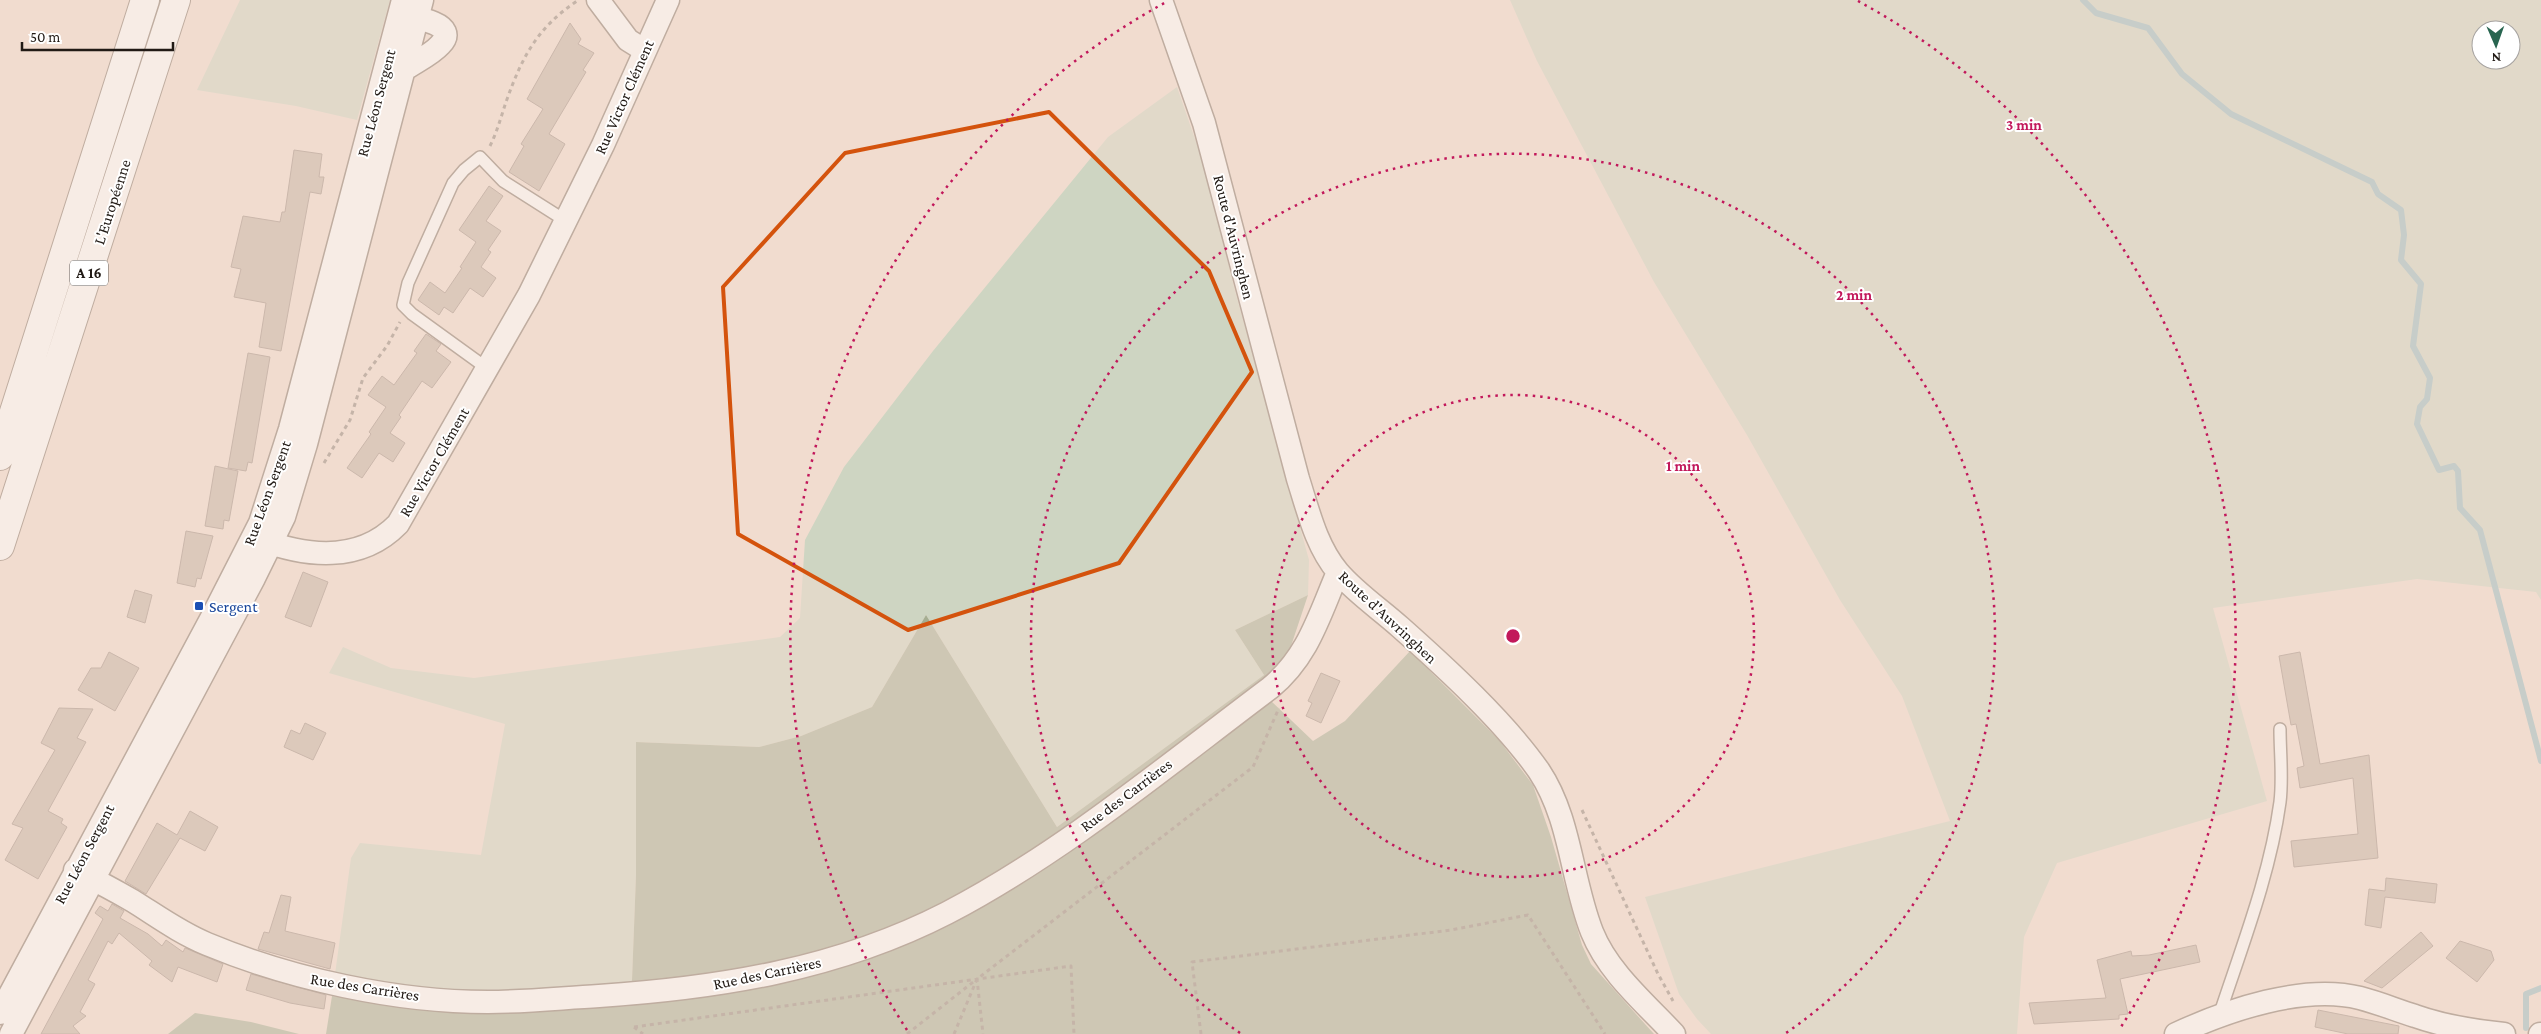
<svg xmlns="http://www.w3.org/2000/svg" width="2541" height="1034" font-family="'Crimson Pro',serif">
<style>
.green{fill:#ced5c2;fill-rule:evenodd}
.forest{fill:#a5ae92}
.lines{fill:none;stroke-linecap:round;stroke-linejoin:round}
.stream{stroke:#94bac0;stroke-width:6}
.building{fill:#c4b1a3;stroke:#9e8b7f}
.service-casing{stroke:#847366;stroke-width:14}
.minor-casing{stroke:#847366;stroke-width:25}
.motorway-casing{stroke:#847366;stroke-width:30}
.path{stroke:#918379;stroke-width:3;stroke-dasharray:4 4;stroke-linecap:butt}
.service{stroke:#fff;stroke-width:11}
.minor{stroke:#fff;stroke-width:22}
.motorway{stroke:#fff;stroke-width:28}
.marked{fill:none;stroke:#d4530d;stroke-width:4;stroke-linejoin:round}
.ring{fill:none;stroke:#c2185b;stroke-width:2.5;stroke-dasharray:2.5 5}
.transit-dot{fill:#1a4fb4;stroke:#fff;stroke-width:2}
.labels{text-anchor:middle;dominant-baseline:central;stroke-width:4;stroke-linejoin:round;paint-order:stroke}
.shield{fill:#fff;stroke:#645f5b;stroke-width:1}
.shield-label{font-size:15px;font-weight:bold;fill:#211a15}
.street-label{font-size:16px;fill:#211a15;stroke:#fff}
.transit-label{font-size:16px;fill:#164399;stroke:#fff;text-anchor:start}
.centre{fill:#c2185b;stroke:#fff;stroke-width:2.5}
.ring-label{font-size:15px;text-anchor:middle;font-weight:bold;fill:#c2185b;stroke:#fff;stroke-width:4;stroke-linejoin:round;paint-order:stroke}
</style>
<rect width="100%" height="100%" fill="#f1dccf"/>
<path class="green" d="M240 0H390L357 120 296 106 197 90Z
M1510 0H2541V600L2536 592 2417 579 2213 608 2267 801 2057 863 2024 937 2017 1034H1711L1697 1019 1679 994 1645 897 1950 821 1902 696 1840 600 1747 435 1654 282 1537 61ZM2481 30H2511V60H2481Z
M1177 87 1205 168 1234 287 1309 560 1308 595 1235 630 1264 675 1057 827 926 615 872 707 801 736 759 747 636 742V875L631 1006 493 1013 332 996 351 858 360 843 481 855 505 724 329 673 343 647 391 668 474 678 780 637 800 618 805 540 844 467 933 351 1108 137Z"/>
<path class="forest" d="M1308 595 1285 664 1268 698 1313 741 1345 721 1410 651 1499 740 1533 785 1551 837 1582 945 1591 964 1654 1034H326L332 996 493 1013 631 1006 636 875V742L759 747 801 736 872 707 926 615 1057 827 1264 675 1235 630Z
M195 1013 251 1022 299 1034H168Z"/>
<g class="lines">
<path class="stream" d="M2083 0 2096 13 2148 28 2182 74 2231 114 2372 182 2378 194 2401 210 2404 235 2401 260 2421 284 2413 346 2430 378 2427 399 2420 407 2417 424 2439 470 2454 466 2458 471 2460 508 2480 530 2541 761
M2526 1028V994L2541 988"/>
</g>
<path class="building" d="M570 23 581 39 578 44 594 53 583 70 586 72 549 134 565 144 539 191 509 172 524 146 521 144 543 109 527 99Z
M294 150 322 154 319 177H324L321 194 310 192 281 351 259 347 266 303 234 297 241 269 231 267 243 216 280 222 282 212H285Z
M489 186 503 196 486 221 501 231 488 250 491 252 481 267 496 278 483 297 470 288 453 313 444 307 439 315 418 300 430 282 445 293 462 268 460 267 476 242 459 230Z
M426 334 441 344 436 351 451 362 432 388 422 381 399 415 401 417 390 433 405 443 393 462 379 453 362 478 347 468 371 434 369 432 386 407 368 395 382 376 394 385 417 353 414 351Z
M248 353 270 357 252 463 248 462 246 471 228 468Z
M215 466 238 471 229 521 224 520 223 529 205 526Z
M186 531 213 536 201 579 197 578 195 587 177 583Z
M303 572 328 582 311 627 285 617Z
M135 590 152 595 145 623 127 617Z
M109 652 139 668 115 711 78 690 91 668H101Z
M2300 652 2320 764 2369 755 2378 858 2294 867 2291 841 2358 834 2353 778 2300 788 2297 768 2304 766 2296 724 2291 725 2279 656Z
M1321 673 1340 681 1321 723 1306 716 1312 703 1308 701Z
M59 708 93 709 77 738 86 742 48 811 63 819 61 823 67 827 38 879 5 860 23 828 12 824 55 750 41 743Z
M305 723 326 733 313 760 284 747 291 730 300 734Z
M190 811 218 827 205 851 180 838 146 894 125 881 157 823 177 835Z
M2386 878 2437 884 2435 903 2385 897 2381 928 2365 925 2369 889 2385 891Z
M281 895 291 897 285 931 335 943 330 969 258 949 264 932 269 933Z
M112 904 124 911 120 918 148 934 162 946 166 940 183 952 185 948 223 964 217 982 178 967 172 982 149 965 152 961 119 933 112 944 108 941 88 980 95 984 80 1012 86 1016 73 1026 80 1034H41L103 919 95 913 100 906 108 911Z
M2421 932 2433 946 2382 988 2364 981Z
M2460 941 2491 951 2494 960 2477 982 2446 958Z
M2196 945 2200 962 2120 979 2128 1014 2119 1015V1019L2034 1024 2029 1003 2106 998 2097 960 2131 951 2132 956 2149 955Z
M251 974 326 995 324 1009 290 1003 246 990Z
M2318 1010 2399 1026 2398 1034H2348L2315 1027Z"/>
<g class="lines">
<defs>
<path id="service" d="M488 369 412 314 403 305 408 283 453 183 464 170 480 157 503 181 566 221
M2219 1016C2242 946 2270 875 2280 802 2283 778 2280 753 2280 729"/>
<path id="minor" d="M598 0 628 40 644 50
M1161 0 1204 123 1298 479C1308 510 1316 546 1338 572 1356 593 1380 609 1400 627 1445 667 1505 722 1539 771 1571 819 1571 879 1592 932 1608 972 1645 1003 1674 1034
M403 17C415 17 461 24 440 45 431 55 415 62 404 70
M259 539C306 557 360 563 398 524L529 295 603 145 668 0
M75 870C95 880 114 890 133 901 157 916 180 933 207 944 291 979 396 1002 488 1002 525 1002 562 998 599 996 720 988 838 969 947 913 1062 853 1166 766 1270 688 1308 657 1319 616 1338 572
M0 1013 211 619 260 523 290 429 403 0
M11 1034 254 578 284 517 306 444 422 0
M2176 1034C2228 1010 2303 984 2360 998 2379 1003 2396 1010 2415 1016 2443 1026 2475 1031 2504 1034
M2540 1034H2541"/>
<path id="motorway" d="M0 456 145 0
M0 546 176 0"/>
</defs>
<use href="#service" class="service-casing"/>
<use href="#minor" class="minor-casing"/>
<use href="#motorway" class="motorway-casing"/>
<path class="path" d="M490 146C497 132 501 117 506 102 522 57 537 28 577 1
M324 463 350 420 363 378 387 346 400 322
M1582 810 1658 974 1673 1001
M634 1027 1071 966 1074 1034
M634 1027 643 1034
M907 1034 977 979 983 1034
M954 1034 977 979 1253 767 1279 708
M1201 1034 1192 962 1451 930 1528 915 1605 1034"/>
<use href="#service" class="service"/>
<use href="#minor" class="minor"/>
<use href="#motorway" class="motorway"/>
</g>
<path d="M0 0H2541V1034H0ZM1049 112 1209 271 1252 372 1119 563 908 630 738 534 723 287 845 153Z" fill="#f1dccf" fill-opacity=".55" fill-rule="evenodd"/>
<path class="marked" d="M1049 112 1209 271 1252 372 1119 563 908 630 738 534 723 287 845 153Z"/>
<g class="ring">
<circle cx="1513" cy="636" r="241"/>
<path d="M1240 1033A482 482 0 1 1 1786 1033"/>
<path d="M907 1030A723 723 0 0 1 1168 1M1858 1A723 723 0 0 1 2119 1030"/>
</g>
<rect class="transit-dot" x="194" y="601" width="10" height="10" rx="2.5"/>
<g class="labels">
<rect class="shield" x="70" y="260.5" width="38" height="25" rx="4"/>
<g class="shield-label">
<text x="89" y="273">A 16</text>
</g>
<g class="street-label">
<text transform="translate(624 97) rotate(-66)">Rue Victor Clément</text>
<text transform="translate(376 103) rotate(-75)">Rue Léon Sergent</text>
<text transform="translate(112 202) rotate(-72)">L'Européenne</text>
<text transform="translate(1234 237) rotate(76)">Route d'Auvringhen</text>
<text transform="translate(434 462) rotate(-60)">Rue Victor Clément</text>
<text transform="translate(267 493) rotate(-70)">Rue Léon Sergent</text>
<text transform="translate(1388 617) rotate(43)">Route d'Auvringhen</text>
<text transform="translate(1126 795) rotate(-37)">Rue des Carrières</text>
<text transform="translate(84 854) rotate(-62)">Rue Léon Sergent</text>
<text transform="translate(767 973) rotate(-12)">Rue des Carrières</text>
<text transform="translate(365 987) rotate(9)">Rue des Carrières</text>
</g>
<g class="transit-label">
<text x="209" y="606">Sergent</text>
</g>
</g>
<circle cx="1513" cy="636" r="8" class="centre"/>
<g class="ring-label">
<text x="2024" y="130">3 min</text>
<text x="1854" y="300">2 min</text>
<text x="1683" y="471">1 min</text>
</g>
<g transform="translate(2496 45) rotate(178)"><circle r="24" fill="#ffffff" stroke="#a6a3a1"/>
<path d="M0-4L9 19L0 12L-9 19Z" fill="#286550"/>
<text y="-8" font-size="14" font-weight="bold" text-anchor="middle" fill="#211a15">N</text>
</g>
<path d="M22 42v8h151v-8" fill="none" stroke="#211a15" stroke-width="2.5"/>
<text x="30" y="42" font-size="15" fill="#211a15" stroke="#ffffff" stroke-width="4" paint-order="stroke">50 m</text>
</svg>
